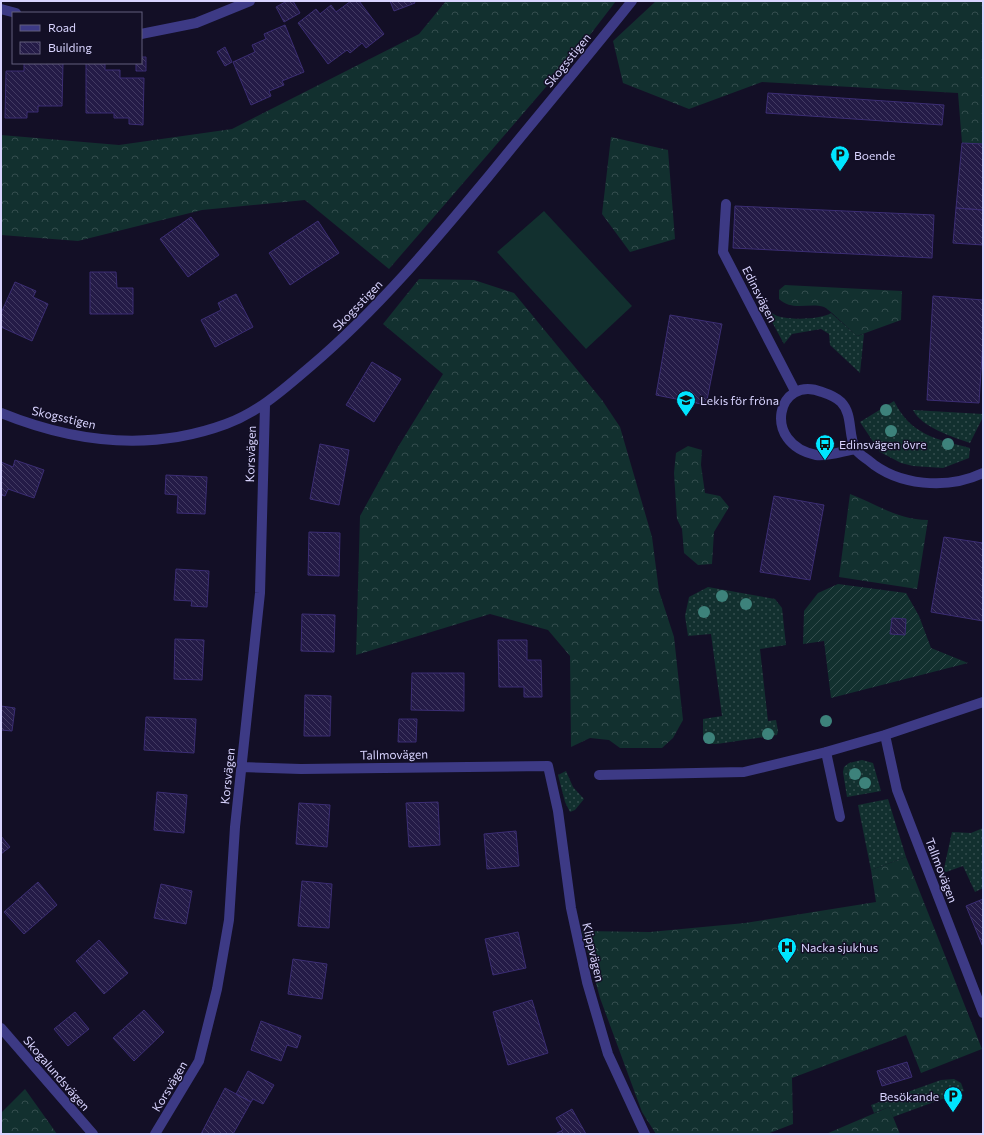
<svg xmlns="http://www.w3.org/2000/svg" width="984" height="1135" font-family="Commissioner,sans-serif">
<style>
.grass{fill:url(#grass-dots)}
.forest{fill:url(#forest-crowns)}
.garden{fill:url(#garden-furrows)}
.pitch{fill:#12302f}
.building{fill:url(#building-back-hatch);stroke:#3b2d73}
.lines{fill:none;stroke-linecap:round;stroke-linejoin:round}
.minor{stroke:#3d3a85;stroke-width:10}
.tree{fill:#3d827b}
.labels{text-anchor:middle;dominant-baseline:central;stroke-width:3;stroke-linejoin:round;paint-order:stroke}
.street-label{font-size:12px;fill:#d9d4ff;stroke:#130f26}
.poi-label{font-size:12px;fill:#d9d4ff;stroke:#130f26;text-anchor:start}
</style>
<defs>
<pattern id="grass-dots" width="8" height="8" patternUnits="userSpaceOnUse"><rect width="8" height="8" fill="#12302f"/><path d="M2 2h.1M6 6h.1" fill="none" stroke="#344d4e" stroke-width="1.8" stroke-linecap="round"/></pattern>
<pattern id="forest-crowns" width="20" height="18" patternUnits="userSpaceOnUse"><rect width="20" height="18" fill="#12302f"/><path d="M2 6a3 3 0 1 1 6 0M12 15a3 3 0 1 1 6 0" fill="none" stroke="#344d4e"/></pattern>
<pattern id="garden-furrows" width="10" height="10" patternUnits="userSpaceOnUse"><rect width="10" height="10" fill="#12302f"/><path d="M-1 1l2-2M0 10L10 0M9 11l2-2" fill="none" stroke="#344d4e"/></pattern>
<pattern id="building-back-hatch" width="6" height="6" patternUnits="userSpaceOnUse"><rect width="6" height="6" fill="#241b47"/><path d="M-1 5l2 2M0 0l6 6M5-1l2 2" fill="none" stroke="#433b63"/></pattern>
</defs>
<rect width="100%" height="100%" fill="#130f26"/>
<path class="grass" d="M765 309C769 311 773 314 777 316 789 320 820 320 831 313L857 336 864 334 860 373 830 345 829 334 821 329 792 334 784 344Z
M894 401C911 435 936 439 970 448L969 458 943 468 913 466 901 463 880 452 860 422Z
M913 410 983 414V417L970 443C953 437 921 427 913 410Z
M708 587 775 599 782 608 786 645 760 649 768 721 776 720 778 731 777 735 717 744H708L703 736V719L722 716 711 634 688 636 685 616 689 597Z
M862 760 873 763 881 791 847 797 843 772 844 767 849 763Z
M566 771 573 787 584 799 575 810 570 812 565 802 558 775Z
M888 799 906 857 871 870 858 805Z
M983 828V888L975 892 963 866 943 873 952 832 971 833Z
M954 1079 961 1083 964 1091 893 1117 889 1107 874 1113 871 1105 941 1080Z"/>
<path class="forest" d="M446 1H616L583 44 389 269 305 200 202 210 78 241 1 235V135L119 145 232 129 419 34Z
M656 1H983V144L962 143 958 93 762 82 689 109 623 83 613 41Z
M611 137 668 150 675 239 630 252 602 214Z
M419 279 474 280 514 293 602 400 620 427 652 537 659 591 674 637 683 720 673 738 662 748H620L609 740 590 738 571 747 570 656 548 630 490 614 356 655 360 516 398 447 443 374 383 324Z
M785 285 902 291 901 320 857 336C850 330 830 310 824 307 809 302 793 312 779 299V290Z
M688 446 702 450 701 465 705 493 720 496 729 507 714 532 712 564 698 565 684 553 682 529 677 519 674 473 676 453Z
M850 494C876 504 899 520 928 520L917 589 839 577Z
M906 857 982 1049 921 1073 906 1035 792 1078 793 1124 767 1134H656L642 1112 600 998 582 931 650 932 745 923 876 902 871 870Z
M25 1089 57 1134H1V1113Z
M889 1107 900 1134H826Z"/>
<path class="garden" d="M838 584 906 593 919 616 931 648 968 663 831 698 824 641 803 644 804 611 818 593Z"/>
<path class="pitch" d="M544 211 632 306 586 349 497 252Z"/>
<path class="building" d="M287 1H293L300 13 284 22 276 7Z
M351 1H359L384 34 366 48 362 43 350 53 347 50 328 64 298 23 316 9 320 14 331 5 336 12Z
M390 1H414L415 3 394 11Z
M285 25 304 72 282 81 284 85 269 91 271 96 251 105 233 62 255 52 252 45 266 39 264 34Z
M225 47 232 62 225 66 217 52Z
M141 57H146V71H136V63H141Z
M24 63H63L62 106H38V112H27V118H5L6 71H24Z
M86 63 105 64V70H120V78H144L143 125 129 124V118H114V113H86Z
M768 93 944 105 942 125 766 113Z
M962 143 983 144V210L956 208Z
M735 206 934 215 932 258 733 248Z
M956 208 983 210V245L953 243Z
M191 217 219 255 188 277 160 239Z
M318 221 339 253 290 285 269 253Z
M90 272H116L117 288H133V314H90Z
M15 282 36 291 33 297 48 304 32 341 1 327V313Z
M236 294 253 327 215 347 201 320 221 310 218 303Z
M933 296 983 300V340L979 403 927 400Z
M670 315 722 324 706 405 656 395Z
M372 362 401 379 374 422 346 405Z
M320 444 349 450 339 505 310 499Z
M15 460 44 470 34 498 8 489 5 496 1 495V462L13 467Z
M166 475 207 477 205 514 177 513 178 495 165 494Z
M774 496 824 505 810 580 760 572Z
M309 532 340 533 339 576 308 575Z
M944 537 983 543V621L931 612Z
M176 569 209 571 207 607 191 606 192 601 174 600Z
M302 614 335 615 334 652 301 651Z
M892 618 906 619 905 635 890 634Z
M175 639 204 640 202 680 174 679Z
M498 640H527V660H541L542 697H524V687H499Z
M412 673H464V711L411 710Z
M305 695 331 696 330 736H304Z
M1 706 15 708 12 731 1 730Z
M146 717 196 719 194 753 144 750Z
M399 719H417L416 742H398Z
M157 792 187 795 184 833 154 830Z
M438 802 440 845 409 847 406 803Z
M299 803 330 805 327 847 296 844Z
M516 831 519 866 487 869 484 834Z
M1 836 10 847 1 854Z
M302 881 332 884 329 928 298 926Z
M38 882 57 905 24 934 4 912Z
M161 884 192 891 186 924 154 918Z
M983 899V947L966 906Z
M518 932 526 968 493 975 485 939Z
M99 940 128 973 104 994 76 961Z
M293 959 327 964 322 999 288 994Z
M532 1000 548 1053 508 1065 493 1012Z
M144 1010 164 1032 134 1061 113 1038Z
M75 1012 89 1029 68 1046 54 1029Z
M261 1021 301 1036 297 1048 287 1045 281 1061 251 1050Z
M907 1062 912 1077 882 1086 877 1071Z
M248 1071 274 1085 263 1104 253 1099 251 1102 236 1094Z
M225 1088 251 1102 233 1134H201Z
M572 1109 586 1134H555L563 1130 556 1118Z"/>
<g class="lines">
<path class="minor" d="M1 9 16 13
M141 34 196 23 250 1
M726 204 723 252 795 391
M1 413C75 443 150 452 226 424 259 412 284 389 311 366 377 310 433 243 488 177 536 118 585 60 632 1
M855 449C843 451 827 457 816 455 761 444 777 374 822 392 828 394 836 397 841 402 853 414 848 435 855 448 857 453 864 457 868 460 898 486 947 490 983 473
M885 735 897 790 983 1013
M826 752 840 817
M241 767 301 769 548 766 558 811 571 908 587 982 608 1054 645 1134
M599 775 744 772 826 752 885 735 983 702
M1 1028 93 1134
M155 1134 199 1061 217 989 229 920 235 827 260 593 265 405"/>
</g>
<g class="tree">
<circle cx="886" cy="410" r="6"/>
<circle cx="891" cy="431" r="6"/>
<circle cx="948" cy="444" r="6"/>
<circle cx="722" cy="596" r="6"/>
<circle cx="746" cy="604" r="6"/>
<circle cx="704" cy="612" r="6"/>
<circle cx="826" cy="721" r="6"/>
<circle cx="768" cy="734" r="6"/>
<circle cx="709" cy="738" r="6"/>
<circle cx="855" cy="774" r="6"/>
<circle cx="865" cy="783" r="6"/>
</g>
<defs>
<symbol id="parking-pin" viewBox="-11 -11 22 30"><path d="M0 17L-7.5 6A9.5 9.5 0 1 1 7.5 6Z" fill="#00e5ff" stroke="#130f26"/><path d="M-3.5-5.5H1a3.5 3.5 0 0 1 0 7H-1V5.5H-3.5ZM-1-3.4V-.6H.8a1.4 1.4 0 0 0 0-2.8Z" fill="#111"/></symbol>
<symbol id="school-pin" viewBox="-11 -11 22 30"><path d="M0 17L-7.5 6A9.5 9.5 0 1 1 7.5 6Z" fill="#00e5ff" stroke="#130f26"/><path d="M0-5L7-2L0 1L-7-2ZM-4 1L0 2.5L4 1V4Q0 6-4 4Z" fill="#111"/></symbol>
<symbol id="bus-pin" viewBox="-11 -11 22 30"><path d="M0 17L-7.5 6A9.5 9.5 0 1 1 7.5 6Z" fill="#00e5ff" stroke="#130f26"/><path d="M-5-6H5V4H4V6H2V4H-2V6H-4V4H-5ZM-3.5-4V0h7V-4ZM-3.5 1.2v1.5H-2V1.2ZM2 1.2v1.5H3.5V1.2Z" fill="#111"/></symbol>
<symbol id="hospital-pin" viewBox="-11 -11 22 30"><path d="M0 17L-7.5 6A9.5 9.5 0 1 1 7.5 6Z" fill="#00e5ff" stroke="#130f26"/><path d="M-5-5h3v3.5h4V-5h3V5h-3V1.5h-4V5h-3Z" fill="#111"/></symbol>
</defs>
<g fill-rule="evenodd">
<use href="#parking-pin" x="829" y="144" width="22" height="30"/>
<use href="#school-pin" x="675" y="389" width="22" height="30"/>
<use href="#bus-pin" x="814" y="433" width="22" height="30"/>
<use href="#hospital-pin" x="776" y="936" width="22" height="30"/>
<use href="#parking-pin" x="942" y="1085" width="22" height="30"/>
</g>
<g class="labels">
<g class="street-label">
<text transform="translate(567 60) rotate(-51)">Skogsstigen</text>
<text transform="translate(760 294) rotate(63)">Edinsvägen</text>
<text transform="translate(357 305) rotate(-46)">Skogsstigen</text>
<text transform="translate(64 417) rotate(13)">Skogsstigen</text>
<text transform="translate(250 454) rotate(-88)">Korsvägen</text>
<text transform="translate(394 754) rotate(-1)">Tallmovägen</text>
<text transform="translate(227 776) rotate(-84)">Korsvägen</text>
<text transform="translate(942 870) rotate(69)">Tallmovägen</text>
<text transform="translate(594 952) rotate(77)">Klippvägen</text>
<text transform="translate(57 1073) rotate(49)">Skogalundsvägen</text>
<text transform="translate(169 1086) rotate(-59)">Korsvägen</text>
</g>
<g class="poi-label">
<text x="854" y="155">Boende</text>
<text x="700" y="400">Lekis för fröna</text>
<text x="839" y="444">Edinsvägen övre</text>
<text x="801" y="947">Nacka sjukhus</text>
<text x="939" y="1096" text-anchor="end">Besökande</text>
</g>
</g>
<rect width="984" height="1135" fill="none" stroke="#d9d4ff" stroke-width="4"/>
<rect x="12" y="12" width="130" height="52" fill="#130f26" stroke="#625e7d"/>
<rect x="20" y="25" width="20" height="6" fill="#3d3a85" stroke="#625e7d"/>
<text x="48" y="32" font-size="12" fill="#d9d4ff">Road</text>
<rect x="20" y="42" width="20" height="12" fill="url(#building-back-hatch)" stroke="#625e7d"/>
<text x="48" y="52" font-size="12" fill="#d9d4ff">Building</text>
</svg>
